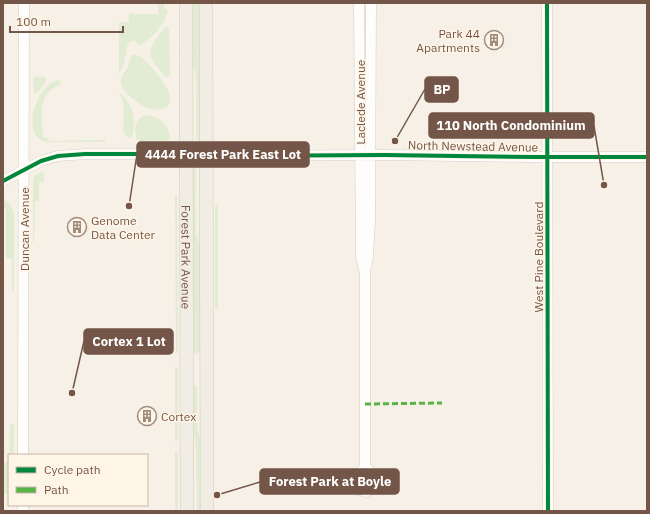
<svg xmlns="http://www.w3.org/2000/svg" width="650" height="514" font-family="'IBM Plex Sans',sans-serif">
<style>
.green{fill:#e2ecd2}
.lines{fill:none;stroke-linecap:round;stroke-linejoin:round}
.minor-casing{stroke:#d7cdc5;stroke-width:11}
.major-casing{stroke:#d5cbc4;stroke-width:14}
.minor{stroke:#fefdfb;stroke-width:10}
.major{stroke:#f1ece4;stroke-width:13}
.quiet{stroke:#59b447;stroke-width:3;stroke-dasharray:6 3;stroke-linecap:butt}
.cycleway-casing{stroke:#fff5e7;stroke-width:6}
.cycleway{stroke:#00873e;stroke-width:4}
.labels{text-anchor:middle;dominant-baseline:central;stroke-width:3;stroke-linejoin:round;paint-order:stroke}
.poi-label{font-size:12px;fill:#735648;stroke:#fff5e7;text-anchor:start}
.street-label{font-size:12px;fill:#735648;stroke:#fff5e7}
.leader{fill:none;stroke:#735648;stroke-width:1.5}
.callout-dot{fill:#735648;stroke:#fff5e7;stroke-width:1.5}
.callout{fill:#735648;stroke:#735648;stroke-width:1.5}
.callout-label{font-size:13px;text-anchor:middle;font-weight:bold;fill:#fff}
</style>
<rect width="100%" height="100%" fill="#f6f0e7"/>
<path class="green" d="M158 3H164V7L168 12C163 27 153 36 140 46H139L135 41H132L128 44C124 54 127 64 119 73V22H129V13H134V14H158Z
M191 3H200V140H196V76L192 62Z
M166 27H168L169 30 170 76 165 77C146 54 145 50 166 27Z
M132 55C140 53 146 62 152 68 158 75 168 86 170 96 171 100 169 105 166 107 153 115 136 103 128 94 124 90 120 86 121 80 121 76 126 71 128 67 129 63 130 59 132 55Z
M36 76 45 77 46 81 40 90 34 94 33 79Z
M59 80 61 82 60 85C36 93 42 117 43 138H48L49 141 105 140 106 142H46C20 137 35 85 59 80Z
M118 91C121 94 125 98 128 102 134 111 137 131 130 139L124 133 123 130C123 116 126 103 118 91Z
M145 115C158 115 170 126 170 139L166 141H139L136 138C135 129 134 119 145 115Z
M192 169H196V232L201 251V350L197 354 193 351Z
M42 172 43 174 44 173V182H39V201H35L34 242 33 243V181L35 175Z
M175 196H177L178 351 176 355Z
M3 199 9 203 14 212V291H12V259L6 258V208H3Z
M218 202V309H215V206Z
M175 367H178V441H175Z
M193 385H196L197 387V425L201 445V511H197L196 447 193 426Z
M10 424H14V455H9V503L8 495 3 492V464L9 461Z
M175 452H178V511H175Z"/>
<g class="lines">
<defs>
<path id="minor" d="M359 3 361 257 364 270
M547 3 548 511
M3 181 41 161 58 156 85 154H174L218 156 384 155 536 157H647
M23 455 24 3
M365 466C372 473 378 480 373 489L366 492 360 490C355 481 360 474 365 466V272L368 256 370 223 371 3
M23 511V505"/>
<g id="major">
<path id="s1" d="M186 3 187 511"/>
<path d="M206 3 207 511"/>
</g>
</defs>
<use href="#minor" class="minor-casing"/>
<use href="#major" class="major-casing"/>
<use href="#minor" class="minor"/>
<use href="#major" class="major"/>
<path class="quiet" d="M365 404 442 403"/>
<defs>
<path id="cycleway" d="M547 3 548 511
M3 181 41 161 58 156 85 154H174L218 156 384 155 536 157H647"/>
</defs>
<use href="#cycleway" class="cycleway-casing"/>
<use href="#cycleway" class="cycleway"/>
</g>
<defs>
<symbol id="building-ring" viewBox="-11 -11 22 22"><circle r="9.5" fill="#fff5e7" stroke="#a18c80" stroke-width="1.5"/><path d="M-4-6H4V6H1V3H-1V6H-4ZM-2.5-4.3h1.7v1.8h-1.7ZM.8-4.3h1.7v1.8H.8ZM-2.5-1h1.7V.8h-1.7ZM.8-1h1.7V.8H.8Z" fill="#a18c80"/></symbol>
</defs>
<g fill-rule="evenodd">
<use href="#building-ring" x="483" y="29" width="22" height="22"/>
<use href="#building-ring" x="66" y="216" width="22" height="22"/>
<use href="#building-ring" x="136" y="405" width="22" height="22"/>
</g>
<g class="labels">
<g class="poi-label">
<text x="480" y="33" text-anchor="end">Park 44<tspan x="480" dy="14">Apartments</tspan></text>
<text x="91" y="220">Genome<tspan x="91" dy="14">Data Center</tspan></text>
<text x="161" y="416">Cortex</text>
</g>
<g class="street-label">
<text transform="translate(360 102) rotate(-90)">Laclede Avenue</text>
<text transform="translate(473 146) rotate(1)">North Newstead Avenue</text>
<text transform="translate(24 229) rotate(-90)">Duncan Avenue</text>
<text stroke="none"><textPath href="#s1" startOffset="254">Forest Park Avenue</textPath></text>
<text transform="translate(538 257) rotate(-90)">West Pine Boulevard</text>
</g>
</g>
<path class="leader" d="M395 141L425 89M604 185L594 126M129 206L137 154M72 393L84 341M217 495L260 482"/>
<g class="callout-dot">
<circle cx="395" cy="141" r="4"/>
<circle cx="604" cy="185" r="4"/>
<circle cx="129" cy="206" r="4"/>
<circle cx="72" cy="393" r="4"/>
<circle cx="217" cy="495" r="4"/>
</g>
<g class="callout">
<rect x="425" y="77" width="33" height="25" rx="4"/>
<rect x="429" y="113" width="165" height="25" rx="4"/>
<rect x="137" y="142" width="172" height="25" rx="4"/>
<rect x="84" y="329" width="89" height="25" rx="4"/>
<rect x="260" y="469" width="139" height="25" rx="4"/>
</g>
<g class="callout-label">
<text x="442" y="94">BP</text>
<text x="511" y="130">110 North Condominium</text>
<text x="223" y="159">4444 Forest Park East Lot</text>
<text x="129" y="346">Cortex 1 Lot</text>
<text x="330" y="486">Forest Park at Boyle</text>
</g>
<rect width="650" height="514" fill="none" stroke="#735648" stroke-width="8"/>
<rect x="8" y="454" width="140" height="52" fill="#fff5e7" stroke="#c7b5a7"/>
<rect x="16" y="467" width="20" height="6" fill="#00873e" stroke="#c7b5a7"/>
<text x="44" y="474" font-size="12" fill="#735648">Cycle path</text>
<rect x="16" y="487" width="20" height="6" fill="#59b447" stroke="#c7b5a7"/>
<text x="44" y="494" font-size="12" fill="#735648">Path</text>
<path d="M10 26v6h113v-6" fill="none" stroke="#735648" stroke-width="2"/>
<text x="16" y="26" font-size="12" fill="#735648" stroke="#fff5e7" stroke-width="3" paint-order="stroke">100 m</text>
</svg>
